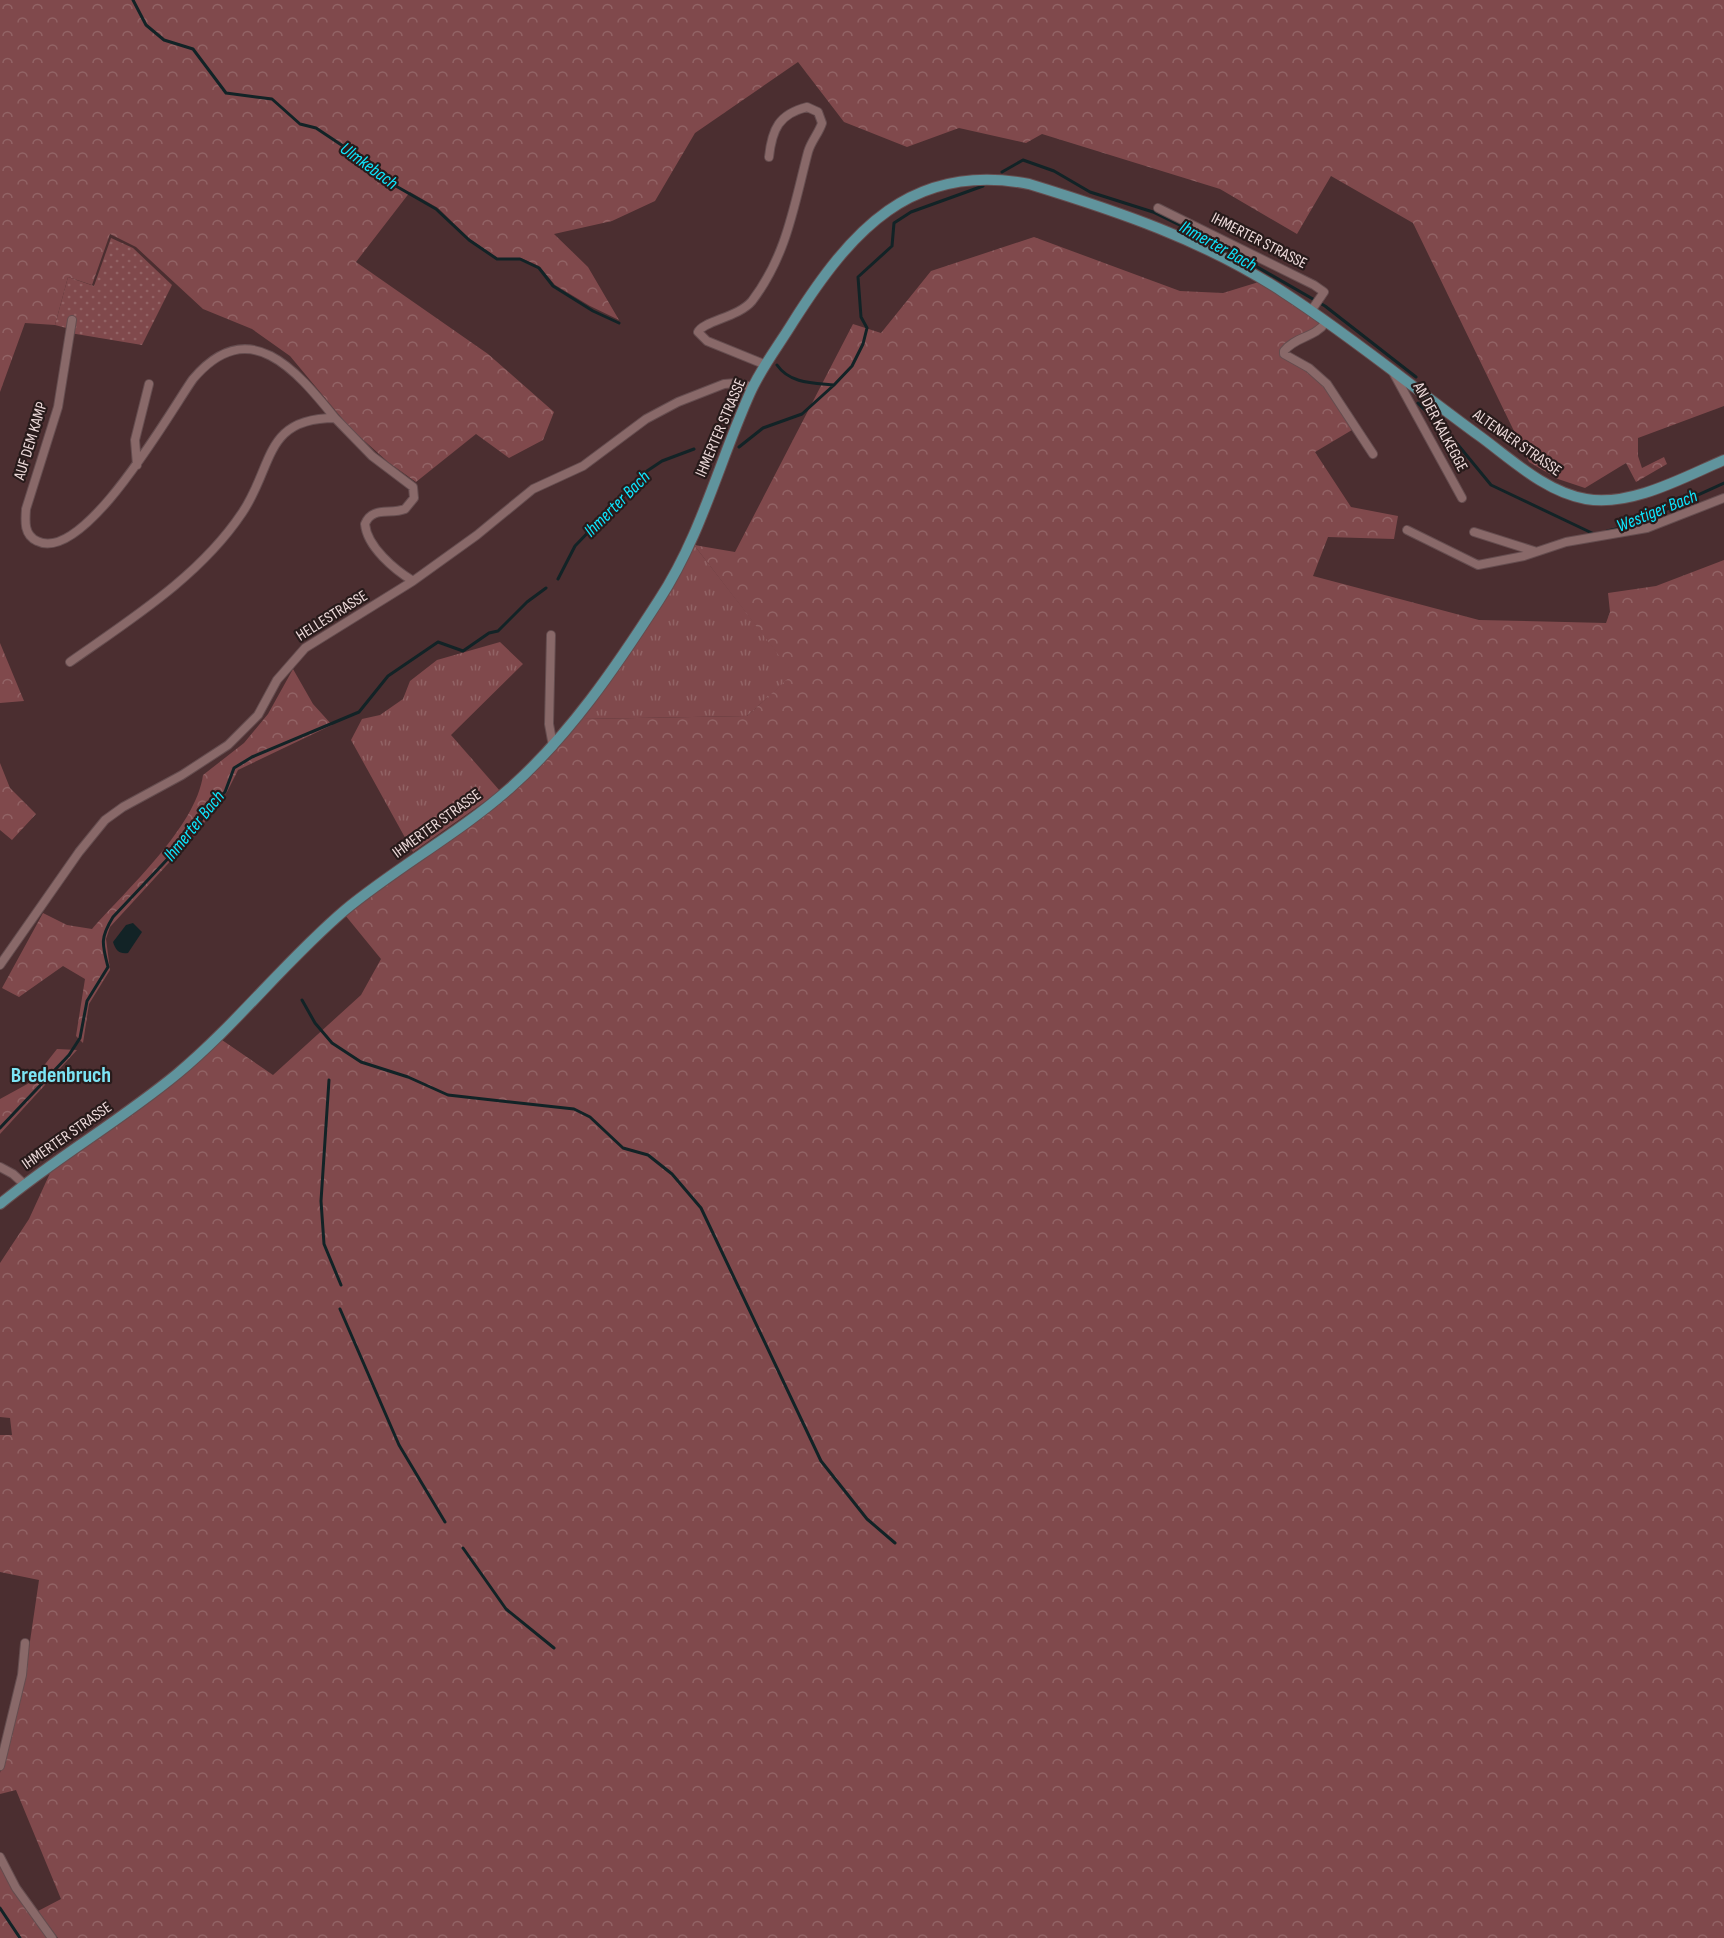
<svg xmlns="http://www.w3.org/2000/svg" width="1724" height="1938" font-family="'Sofia Sans Condensed',sans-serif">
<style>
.grass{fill:url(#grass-tufts)}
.forest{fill:url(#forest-crowns)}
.park{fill:url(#park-dots)}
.water{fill:#122326}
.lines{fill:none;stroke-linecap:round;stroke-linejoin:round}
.stream{stroke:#122326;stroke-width:3}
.minor-casing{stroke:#654d4f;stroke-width:10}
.major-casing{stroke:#654d4f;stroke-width:12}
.minor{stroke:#896969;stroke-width:8}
.major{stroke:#60949d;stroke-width:10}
.labels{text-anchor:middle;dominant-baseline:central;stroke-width:4.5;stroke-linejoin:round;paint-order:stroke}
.street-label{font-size:16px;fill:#eedbdb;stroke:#281b1b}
.water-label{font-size:18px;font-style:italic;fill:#0de6fe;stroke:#281b1b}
.district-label{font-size:22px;font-weight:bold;fill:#7ce5f5;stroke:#281b1b}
</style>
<defs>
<pattern id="grass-tufts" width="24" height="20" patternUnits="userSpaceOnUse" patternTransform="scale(1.5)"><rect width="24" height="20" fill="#80494c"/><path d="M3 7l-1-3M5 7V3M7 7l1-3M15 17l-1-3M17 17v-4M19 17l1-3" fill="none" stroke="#926365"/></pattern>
<pattern id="forest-crowns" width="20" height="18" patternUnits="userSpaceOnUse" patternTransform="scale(1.5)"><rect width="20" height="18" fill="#80494c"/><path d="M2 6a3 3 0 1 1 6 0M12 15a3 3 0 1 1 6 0" fill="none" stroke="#926365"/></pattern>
<pattern id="park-dots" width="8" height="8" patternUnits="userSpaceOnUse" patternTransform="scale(1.5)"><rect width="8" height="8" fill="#80494c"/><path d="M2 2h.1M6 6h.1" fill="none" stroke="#926365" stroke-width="1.8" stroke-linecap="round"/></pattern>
</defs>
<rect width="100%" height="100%" fill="#4b2e30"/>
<path class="grass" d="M694 545 794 674 747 716 582 719 647 627Z
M500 642 523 664 451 735 500 791 413 852 351 740 362 719 380 715 403 699 410 681 437 660Z"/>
<path class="forest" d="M0 0H1724V406L1638 438V456L1642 468 1664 457 1667 464 1636 482 1626 463 1585 488 1558 479 1529 462 1413 223 1331 176 1297 234 1220 189 1042 134 1026 143 959 128 907 147 844 122 798 62 695 133 655 201 612 221 554 234 588 267 619 320 590 306 555 285 539 266 521 258H497L470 239 438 208 410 192 356 262 488 354 554 412 543 440 509 458 476 434 416 482 388 462 350 428 290 356 252 329 203 309 136 247 110 234 92 285 68 277 55 325 25 323 0 392Z
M1034 237 1180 291 1223 293 1262 281 1325 322 1283 351 1327 384 1352 430 1315 452 1351 507 1398 516 1394 539 1328 537 1313 576 1479 620 1606 623 1610 612 1608 593 1656 586 1724 560V1938H58L38 1911 61 1899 16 1790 0 1794V1773L24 1682 39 1580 0 1572V1435H12L10 1418 0 1417V1263L29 1219 51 1171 222 1040 273 1075 361 995 381 959 345 915 547 756 582 719 747 716 793 674 694 545 735 552 853 324 881 333 931 271Z
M0 642V643L24 701 0 703Z
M293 669 313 704 332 725 238 770 227 792 198 831 110 927 106 939 110 970 89 1004 83 1043 76 1036 85 979 63 966 19 997 2 988 43 913 67 925 92 929C127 889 196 827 203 775L244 743 268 714Z
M0 763 10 788 36 814 12 840 0 830Z
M57 1049 77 1050 0 1134V1099L31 1082Z
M0 1867 48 1938H0Z"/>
<path class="park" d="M111 238 133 248 172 285 142 345 70 333V329L55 325 68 277 94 286Z"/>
<path class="water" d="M133 923 142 932 128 953C119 954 116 951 113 942L126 925Z"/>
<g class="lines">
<path class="stream" d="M133 0 146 25 164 40 193 49 226 93 272 99 300 124 316 128 343 146 375 174 436 209 469 240 497 259H520L539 268 553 286 593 311 619 323
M1002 172 1023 160 1054 171 1090 192 1153 212 1214 242 1325 306 1416 377
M777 365C790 384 814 383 834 385
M1418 403 1454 440 1491 485 1594 534
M739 447 763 428 802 414 834 385 852 366 863 344 867 328 861 317 858 277 892 246 894 223 911 212 983 186
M1607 531 1630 526 1724 483
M558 579 575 546 647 471 662 461 694 449
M302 1000 315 1023 332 1043 361 1062 408 1077 448 1095 574 1109 590 1117 623 1148 648 1155 672 1174 701 1208 821 1461 867 1519 895 1543
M329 1080 321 1201 324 1244 341 1285
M0 1128 69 1055 80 1038 87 1001 108 967C102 944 100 938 113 917L194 831 209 808 225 792 234 768 252 757 359 712 388 676 438 642 463 651 489 633 498 631 527 602 546 588
M340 1309 399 1445 445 1522
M463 1548 506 1609 554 1648
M0 1908 20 1938"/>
<defs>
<path id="minor" d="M1158 208 1314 285 1324 292 1311 311
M72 320 58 407 26 509C25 522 24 535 37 541 84 565 171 410 193 379 249 313 296 370 335 418
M1326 322C1315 338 1296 336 1284 351V354L1309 368 1327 384 1373 454
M766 365 707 341 698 332C703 321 739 317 752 301 787 255 794 205 808 152 811 141 819 133 822 123L818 112 807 107C779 114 772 129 769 157
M1393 372 1462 498
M137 465 135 440 149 384
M1407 530 1478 565 1524 556 1566 542 1647 528 1724 498
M1474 532 1534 551
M551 635 549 724 553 746
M70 662C131 619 200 576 242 513 274 466 263 418 335 418L372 456 413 487 414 498 405 509C390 515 372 506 365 524 367 547 395 570 413 581
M0 965 79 852 105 820 123 807 182 775 228 745 258 715 277 680 305 648 413 581 477 535 533 489 583 466 646 419 678 402 724 384 736 383 752 387
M0 1167 13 1174 24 1184
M0 1766 22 1675 25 1643
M0 1857 16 1888 52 1938"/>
<path id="major" d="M0 1204C57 1157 120 1121 177 1074 237 1024 285 961 345 910 397 867 458 834 509 789 569 736 616 667 659 600 701 536 719 462 750 393 761 368 779 345 793 322 850 232 911 161 1029 184 1117 211 1204 240 1283 292 1351 336 1415 389 1481 437 1512 460 1546 492 1586 499 1631 507 1684 477 1724 460"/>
</defs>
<use href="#minor" class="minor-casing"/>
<use href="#major" class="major-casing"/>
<use href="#minor" class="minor"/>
<use href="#major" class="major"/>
</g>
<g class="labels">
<g class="street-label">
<text transform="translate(1259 241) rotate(27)">IHMERTER STRASSE</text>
<text transform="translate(1440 427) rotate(62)">AN DER KALKEGGE</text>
<text transform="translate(721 428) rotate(-67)">IHMERTER STRASSE</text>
<text transform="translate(31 441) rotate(-73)">AUF DEM KAMP</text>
<text transform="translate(1517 443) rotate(35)">ALTENAER STRASSE</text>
<text transform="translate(332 616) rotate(-32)">HELLESTRASSE</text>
<text transform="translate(437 824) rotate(-36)">IHMERTER STRASSE</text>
<text transform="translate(67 1136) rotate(-35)">IHMERTER STRASSE</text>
</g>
<g class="water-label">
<text transform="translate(369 166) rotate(36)">Ulmkebach</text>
<text transform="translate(1218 246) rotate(29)">Ihmerter Bach</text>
<text transform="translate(617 504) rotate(-45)">Ihmerter Bach</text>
<text transform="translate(1657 511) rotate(-22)">Westiger Bach</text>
<text transform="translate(194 826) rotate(-51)">Ihmerter Bach</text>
</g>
<g class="district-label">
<text x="61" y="1075">Bredenbruch</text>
</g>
</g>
</svg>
